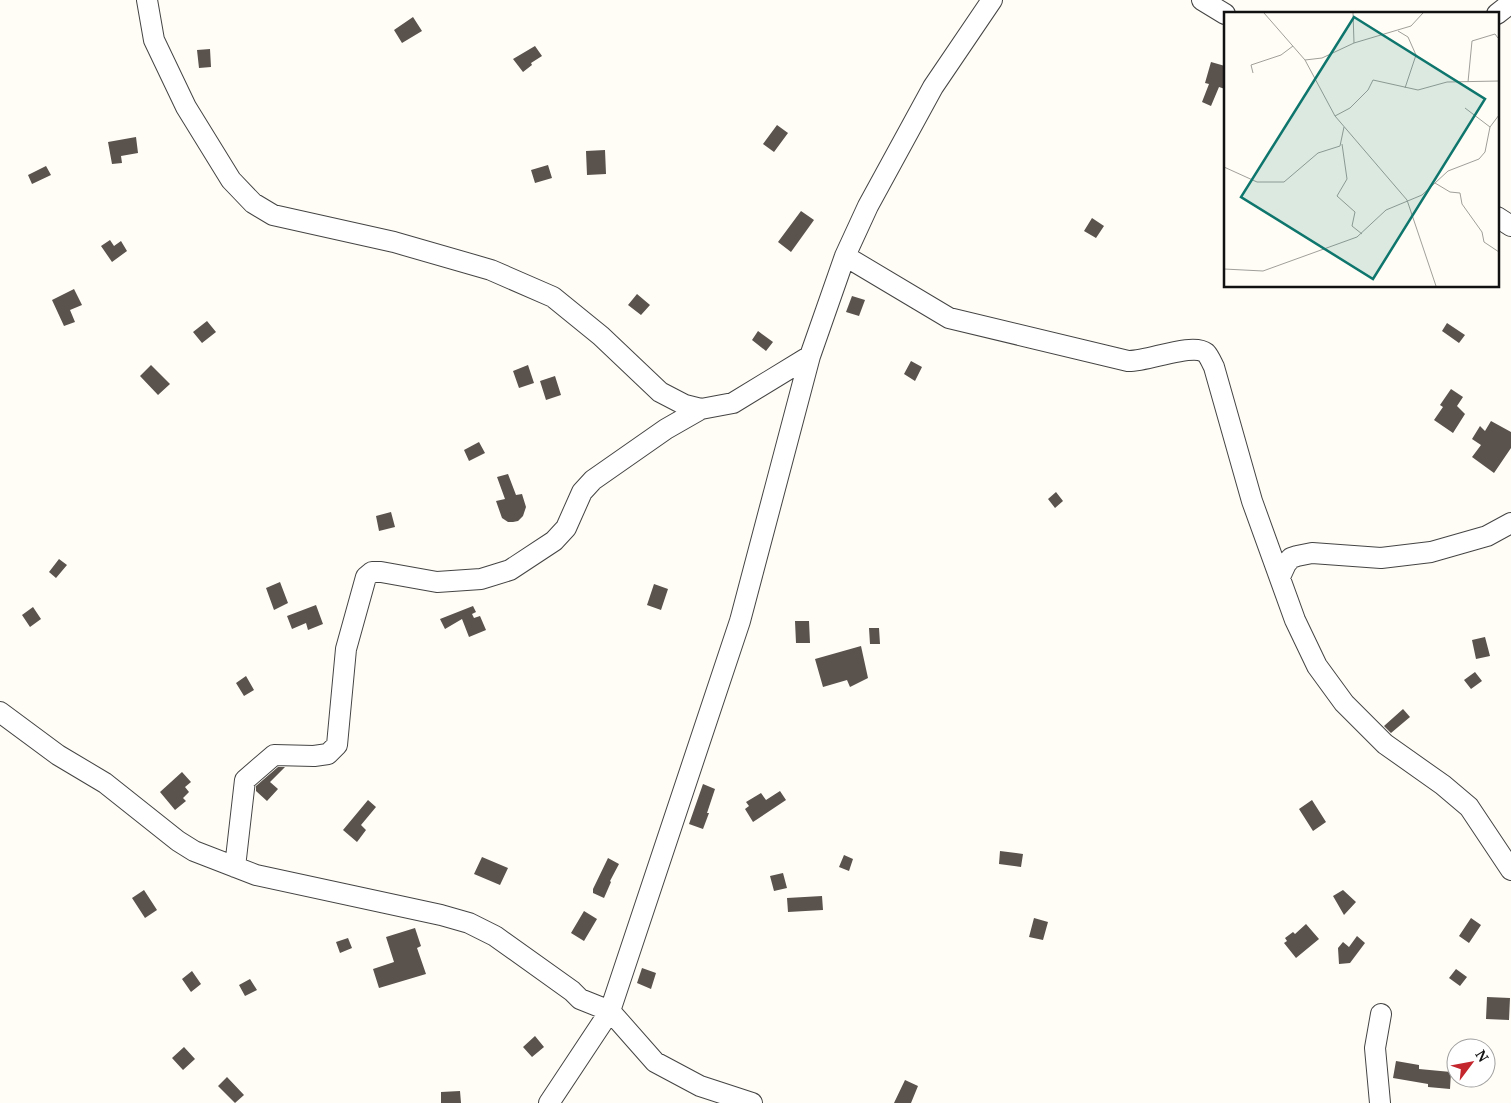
<svg xmlns="http://www.w3.org/2000/svg" width="1511" height="1103" font-family="'Noto Serif',serif">
<style>
.building{fill:#5a524d}
.lines{fill:none;stroke-linecap:round;stroke-linejoin:round}
.minor-casing{stroke:#444;stroke-width:22}
.minor{stroke:#fff;stroke-width:20}
.inset-road{fill:none;stroke:#a09f9a;stroke-width:1}
.view{fill:#0f766e;fill-opacity:0.15;stroke:#0f766e;stroke-width:2.5}
.inset-edge{fill:none;stroke:#111;stroke-width:2.5}
</style>
<rect width="100%" height="100%" fill="#fffdf5"/>
<path class="building" d="M413 17 422 31 402 43 394 30Z
M535 46 542 56 531 63 532 65 523 72 513 59Z
M210 49 211 67 199 68 197 50Z
M1211 62 1225 66V89L1219 87 1211 106 1202 102 1209 84 1205 83Z
M777 125 788 133 774 152 763 144Z
M136 137 138 153 121 156 122 163 112 164 108 142Z
M605 150 606 174 587 175 586 151Z
M548 165 552 178 535 183 531 170Z
M46 166 51 175 32 184 28 175Z
M801 211 814 220 791 252 778 242Z
M1092 218 1104 226 1096 238 1084 231Z
M110 240 114 246 121 241 127 251 112 262 101 246Z
M74 289 82 305 70 310 75 322 64 326 52 300Z
M637 294 650 305 641 315 628 305Z
M852 296 865 300 859 316 846 312Z
M207 321 216 332 202 343 193 332Z
M1447 323 1465 335 1459 343 1442 331Z
M758 331 773 342 766 351 752 340Z
M911 361 922 367 915 381 904 374Z
M151 365 170 384 158 395 140 376Z
M528 365 534 383 519 388 513 371Z
M555 376 561 395 546 400 540 381Z
M1451 389 1463 397 1457 406 1465 414 1453 433 1434 420 1443 407 1440 405Z
M1491 421 1511 432V448L1494 473 1472 457 1481 445 1472 439 1480 426 1485 431Z
M479 442 485 453 469 461 464 450Z
M508 474 516 495 522 494 526 507 523 516 518 521 513 522H508L502 518 496 501 505 499 497 477Z
M1056 492 1063 501 1055 508 1048 499Z
M391 512 395 527 379 531 376 516Z
M59 559 67 565 56 578 49 572Z
M280 582 288 603 274 610 266 588Z
M654 584 668 589 661 610 647 605Z
M316 605 323 624 308 630 306 623 292 629 287 616Z
M473 606 476 612 472 614 474 618 480 616 486 630 469 637 462 619 445 629 440 619Z
M33 607 41 619 30 627 22 615Z
M795 621H809L810 643H796Z
M869 628H879L880 644H870Z
M1485 637 1490 656 1476 659 1472 640Z
M861 646 868 678 850 687 847 680 823 687 815 659Z
M1475 672 1482 681 1471 689 1464 680Z
M246 676 254 690 244 696 236 683Z
M1403 709 1410 717 1391 733 1384 726Z
M278 767H285L270 782 278 789 267 801 256 791V786Z
M182 772 191 782 185 787 189 792 183 798 186 801 175 810 160 792Z
M703 784 715 789 707 813H709L703 829 689 824Z
M780 791 786 800 753 822 745 809 749 806 746 802 761 793 766 800Z
M368 800 376 807 361 825 366 830 357 842 343 830Z
M1312 800 1326 822 1313 831 1299 809Z
M1000 851 1023 854 1021 867 999 864Z
M844 855 853 859 849 871 839 867Z
M482 857 508 868 500 885 474 874Z
M608 858 619 864 610 881 611 882 604 898 593 893V889Z
M783 873 787 888 774 891 770 876Z
M144 890 157 910 145 918 132 898Z
M1343 890 1356 902 1344 915 1333 896Z
M822 896 823 910 788 912 787 898Z
M584 911 597 919 584 941 571 933Z
M1034 918 1048 922 1043 940 1029 937Z
M1471 918 1481 925 1469 943 1459 936Z
M1306 924 1319 939 1296 958 1284 943 1287 941 1285 938 1293 932 1295 934Z
M415 928 421 946 417 948 426 974 379 988 373 969 394 962 386 937Z
M1357 936 1365 943 1350 963 1339 964 1338 948 1343 942 1349 947Z
M348 938 352 948 340 953 336 942Z
M642 968 656 973 651 989 637 983Z
M1456 969 1467 977 1460 986 1449 978Z
M192 971 201 984 191 992 182 979Z
M250 979 257 990 245 996 239 985Z
M1487 997 1510 998 1509 1020 1486 1019Z
M535 1036 544 1047 532 1057 523 1047Z
M184 1047 195 1059 183 1070 172 1058Z
M1396 1061 1419 1065V1069L1451 1072 1450 1089 1428 1087V1084L1393 1078Z
M227 1077 244 1095 235 1103 218 1086Z
M905 1080 918 1086 911 1103H894Z
M460 1091 461 1103H441V1092Z"/>
<g class="lines">
<defs>
<path id="minor" d="M147 0 154 40 186 107 231 180 253 203 273 215 394 242 491 270 553 297 601 336 660 392 685 405 701 409 733 403 810 356
M1202 0 1225 14
M1497 14 1511 3
M1497 217 1511 226
M845 256 949 318 1128 361C1147 362 1192 342 1206 353 1209 356 1212 363 1214 367L1252 501 1295 620 1317 666 1344 703 1385 744 1443 785 1469 807 1511 870
M1280 577 1286 564 1291 558 1297 556 1312 553 1381 558 1431 552 1487 536 1511 523
M0 712 58 755 105 783 178 841 194 851 256 875 441 915 469 923 495 936 572 991 580 999 610 1011 655 1062 700 1086 752 1103
M235 867 245 780 274 755 314 756 328 754 337 745 346 649 366 577 372 572H381L437 582 481 579 510 570 554 541 566 528 582 492 593 480 666 429 701 409
M549 1103 610 1011 740 621 810 356 845 256 868 206 933 87 992 0
M1380 1103 1375 1048 1381 1014"/>
</defs>
<use href="#minor" class="minor-casing"/>
<use href="#minor" class="minor"/>
</g>
<g transform="translate(1224 12)">
<rect width="275" height="275" fill="#fffdf5"/>
<path class="inset-road" d="M40 1 81 48 111 104 183 188 212 274M129 1 130 31M174 19 184 25 192 43 181 76M81 48 98 46 130 31 187 14 199 1M29 61 27 53 57 43 69 34M244 70 248 29 271 22 274 26M241 96 266 115M111 104 126 96 144 78 149 68 194 78 223 70 275 69M118 132 123 167 113 184 131 200 128 214 138 222M0 155 33 170H60L94 141 116 134 120 115M211 171 226 180 236 181 238 192 258 220 260 230 275 240M0 257 39 259 133 225 162 198 198 183 224 159 255 147 261 140 266 115 275 103"/>
<path class="view" d="M130 5 261 87 149 267 17 185Z"/>
<rect width="275" height="275" class="inset-edge"/>
</g>
<g transform="translate(1471 1063) rotate(58)"><circle r="24" fill="#ffffff" stroke="#a0a0a0"/>
<path d="M0-4L9 19L0 12L-9 19Z" fill="#c4262e"/>
<text y="-8" font-size="14" font-weight="bold" text-anchor="middle" fill="#111111">N</text>
</g>
</svg>
